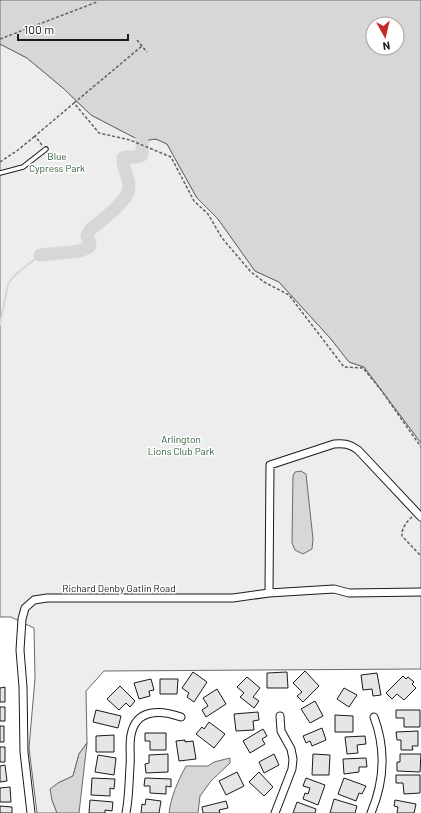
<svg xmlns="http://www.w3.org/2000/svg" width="421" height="813" font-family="Barlow,sans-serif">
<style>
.built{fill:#ededed;stroke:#6a6a6a}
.water{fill:#d7d7d7;stroke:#6a6a6a;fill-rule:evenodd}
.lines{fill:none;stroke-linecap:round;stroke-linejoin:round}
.stream{stroke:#d7d7d7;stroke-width:2}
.river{stroke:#d7d7d7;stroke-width:13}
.building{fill:#e6e6e6;stroke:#1a1a1a}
.lane-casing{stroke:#1a1a1a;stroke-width:5.5}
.street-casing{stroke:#1a1a1a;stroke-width:9}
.path{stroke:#5f5f5f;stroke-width:1.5;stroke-dasharray:3 2;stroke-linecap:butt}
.lane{stroke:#fff;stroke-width:3.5}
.street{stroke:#fff;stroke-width:7}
.labels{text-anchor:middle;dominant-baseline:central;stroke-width:3;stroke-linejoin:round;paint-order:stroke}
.park-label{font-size:10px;fill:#2b5a34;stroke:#fff}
.street-label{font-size:10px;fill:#1a1a1a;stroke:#fff}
</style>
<rect width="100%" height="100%" fill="#fff"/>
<path class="built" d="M0 44 27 58 63 88 91 115 141 141 156 139 167 144 197 198 218 219 255 271 279 282 331 339 349 362 364 367 421 443V669L104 671 86 691 87 743 79 754 73 776 58 783 52 800 57 813H37L29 748 35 678 34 628 11 617H0Z"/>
<path class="water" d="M0 0H421V443L364 367 349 362 331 339 279 282 255 271 218 219 197 198 167 144 156 139 141 141 91 115 63 88 27 58 0 44ZM373 24H397V48H373Z
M301 471 306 474 313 539 312 549 303 554 295 550 292 543 293 476 295 472Z
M87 743 79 813H57L52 800 50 789 58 783 73 776 79 754Z
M230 758V763L211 781 200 796 198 813H169C171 796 178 781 186 766H208L214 762Z"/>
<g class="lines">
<path class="stream" d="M0 325 8 284 15 275 40 255"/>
<path class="river" d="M40 255 80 251 89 247 90 243 87 236 90 230C100 221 128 202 129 188 130 177 122 169 123 158 130 155 133 160 142 155 143 148 141 141 142 134L151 130"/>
</g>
<path class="building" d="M305 671 319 686 303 702 297 696 302 692 293 683Z
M193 672 207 682 194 702 187 697 189 693 182 688Z
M287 672 288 688H267V673Z
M377 673 381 695 373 696 372 689 363 690 361 675Z
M403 676 406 679 408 677 414 682 412 684 416 688 404 700 397 694 392 699 386 693Z
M247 677 260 688 253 697 259 701 254 708 240 697 244 693 237 687Z
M151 679 154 690 149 691 150 696 139 699 134 683Z
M160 679H178L177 694H160Z
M120 686 135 701 130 707 126 703 119 710 107 699Z
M5 687V702H0V688Z
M344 688 357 695 349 707 337 699Z
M217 689 226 704 206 717 202 710 208 706 203 698Z
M315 701 323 716 310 723 301 709Z
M0 707H5V721H0Z
M96 710 121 716 118 728 93 722Z
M396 710H420V727H404V718H396Z
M258 712 259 720 253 721 254 730 236 731 234 714Z
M335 715 353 716V732H335Z
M209 722 225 734 214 748 196 734 202 727 204 729Z
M0 726H4V742H0Z
M322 728 326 740 312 746 310 741 306 743 303 736Z
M263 729 267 736 262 739 265 744 250 753 243 741Z
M418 731V746H412L413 750H401V740H397L396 732Z
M145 733H166V750H150V741H145Z
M114 735V752H96V736Z
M365 736 366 744 357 745 358 753 347 754 345 737Z
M185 740V742L193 741 196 759 179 761 176 741Z
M0 747H5V762H0Z
M168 754V772L146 773 145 764 149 763V755Z
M274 754 279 765 264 773 259 762Z
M313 754 330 755 329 775H312Z
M400 754H421L420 772 397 771V762H400Z
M98 755 116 758 114 775 95 772Z
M366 758 367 767H359V772L344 774 343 759Z
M5 765 7 781 0 782V766Z
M237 772 244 786 226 795 219 781Z
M259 772 273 787 264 796 249 782Z
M396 775H420V793L404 794 403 783H396Z
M92 778 115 779 114 789 110 788V796L91 795Z
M145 778 171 779V787L166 786V794L150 793V786H144Z
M306 778 325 785 318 805 303 799 305 793 308 794 310 788 303 786Z
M344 778 366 786 362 794 359 793 356 801 338 794Z
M10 787 11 802H0V788Z
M146 799 161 801 159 813H141L142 804 145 805Z
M334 799 357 806 355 813H330Z
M90 800 113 802 112 811 105 810V813H89Z
M395 800 416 804 414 813H397L398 807 394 806Z
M226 801 228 808 219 810 220 813H203L202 807Z
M297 802 316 809 315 813H293Z
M0 806 12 807V813H0Z"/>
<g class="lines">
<defs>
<path id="lane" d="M0 173 23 167 46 149"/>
<path id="street" d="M269 593 270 465 334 444C344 443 350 444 358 450L421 517
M31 813 24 752 23 687 20 650 22 619 25 608 34 600 47 598H233L269 593 334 589 349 593 421 592
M126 813C129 798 129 782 130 766 131 756 129 745 131 735 136 708 161 710 181 717
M275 813 292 769 293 759 291 749 281 731 280 716
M371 813C384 782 386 749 374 717"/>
</defs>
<use href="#lane" class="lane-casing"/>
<use href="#street" class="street-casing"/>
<path class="path" d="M0 39 97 2
M137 40 147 52
M74 103 142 46
M42 145 35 136 74 103 99 133 130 140 171 157 194 201 208 214 222 238 251 272 264 282 289 295 344 367 363 368 381 390 421 447
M0 162 18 150 35 136
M412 517C407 521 401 529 402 536L421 556"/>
<use href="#lane" class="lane"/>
<use href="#street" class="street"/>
</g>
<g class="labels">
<g class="park-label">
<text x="57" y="156">Blue<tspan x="57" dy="12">Cypress Park</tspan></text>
<text x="181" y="439">Arlington<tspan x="181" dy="12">Lions Club Park</tspan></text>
</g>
<g class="street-label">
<text x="119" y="588">Richard Denby Gatlin Road</text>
</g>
</g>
<g transform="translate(385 36) rotate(172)"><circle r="19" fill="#ffffff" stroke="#a3a3a3"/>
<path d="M0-3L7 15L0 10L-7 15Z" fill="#c62828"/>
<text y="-6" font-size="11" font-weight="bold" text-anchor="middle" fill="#1a1a1a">N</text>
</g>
<path d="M18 34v6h110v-6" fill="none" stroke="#1a1a1a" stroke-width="2"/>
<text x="24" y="34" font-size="12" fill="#1a1a1a" stroke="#ffffff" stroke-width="3" paint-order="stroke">100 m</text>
</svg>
